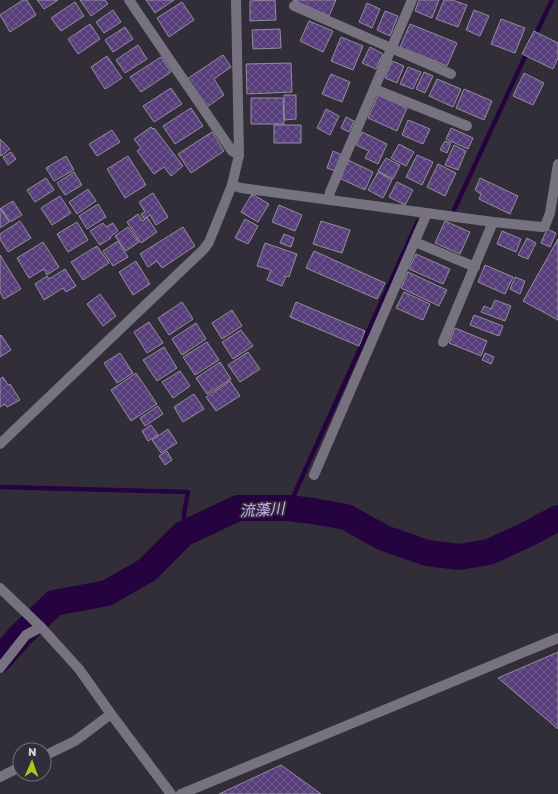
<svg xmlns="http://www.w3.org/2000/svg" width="558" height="794" font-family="'Golos Text','Noto Sans JP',sans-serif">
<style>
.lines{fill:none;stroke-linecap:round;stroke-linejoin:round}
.stream{stroke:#24033f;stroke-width:4.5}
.river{stroke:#24033f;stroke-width:26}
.building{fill:url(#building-cross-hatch);stroke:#938e9b}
.minor{stroke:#77727f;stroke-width:10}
.tertiary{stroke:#77727f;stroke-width:10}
.labels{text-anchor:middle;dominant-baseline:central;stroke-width:3.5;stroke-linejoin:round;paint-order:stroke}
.water-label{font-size:15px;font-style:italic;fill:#d1b2fc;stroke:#322e39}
</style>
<defs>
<pattern id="building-cross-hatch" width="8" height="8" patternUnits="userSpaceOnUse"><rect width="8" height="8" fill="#593e7c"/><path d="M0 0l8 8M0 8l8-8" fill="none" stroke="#70598e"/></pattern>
</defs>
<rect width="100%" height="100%" fill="#322e39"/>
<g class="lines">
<path class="stream" d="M535 36 552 0
M454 210 528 50
M0 487 188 492 184 514 183 534
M288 508 418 221"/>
<path class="river" d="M0 659 20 636 54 603 107 593 147 570 183 534 238 508H288L313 511 346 517 384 538 427 553 459 557 489 552 528 534 558 518"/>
</g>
<path class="building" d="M23 0H27L36 15 10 32 0 15Z
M37 0H58L44 9Z
M80 0H105L108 4 91 16Z
M146 0H174L155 13Z
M275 0 276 20 250 21V1Z
M293 0H336L329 16Z
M419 0H439L432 18 415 11Z
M444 0H452L467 5 458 27 436 19Z
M75 2 84 16 61 31 51 18Z
M182 2 194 20 169 37 157 18Z
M367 3 380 9 372 28 359 22Z
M113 10 121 22 104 33 96 22Z
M474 10 489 16 480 36 466 30Z
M385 11 398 16 390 36 377 30Z
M501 19 525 28 515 53 491 44Z
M309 21 333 31 323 52 300 41Z
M90 24 100 39 78 54 68 39Z
M410 24 457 43 447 66 400 47Z
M125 27 133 39 113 52 105 40Z
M280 29 281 48 253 49 252 30Z
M534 31 558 43V58L553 69 522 54Z
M341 37 363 46 353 70 331 61Z
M138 45 147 59 125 73 116 60Z
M370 47 383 54 376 69 362 63Z
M223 55 231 67 214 79 224 95 207 107 187 79Z
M107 56 122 78 105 89 91 67Z
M161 57 171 72 141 92 130 77Z
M392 61 404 66 397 83 385 78Z
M291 63 292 92 247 94 246 64Z
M408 67 421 72 413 89 400 84Z
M424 72 433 76 425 93 416 89Z
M524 73 544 83 533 105 513 96Z
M331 74 350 82 342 102 322 94Z
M437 79 461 89 453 107 429 96Z
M171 88 182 104 154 122 143 106Z
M464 89 492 101 484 120 456 108Z
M284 95H296V119L284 120Z
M378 95 407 108 397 131 368 118Z
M251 98H283L284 124H251Z
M191 108 203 126 175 144 163 126Z
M326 109 339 116 330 135 317 128Z
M346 117 354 121 349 132 341 128Z
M408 120 430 129 423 144 402 135Z
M274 125H301V143H274Z
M151 127 153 129 154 128 183 166 171 176 164 167 154 174 137 151 141 148 134 139Z
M451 128 473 138 468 149 446 139Z
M112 130 120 142 97 156 89 144Z
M212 132 224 151 191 173 178 154Z
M362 132 387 144 378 164 365 158 369 151 356 145Z
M0 139 10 149 1 156 0 154Z
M445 141 451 143 447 153 440 150Z
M399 144 414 152 406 166 391 158Z
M454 145 466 151 458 170 445 165Z
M333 151 342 155 335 171 327 168Z
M11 152 16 159 8 165 3 157Z
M417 155 433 162 422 185 406 177Z
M66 156 74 170 54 181 46 168Z
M128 156 146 185 125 198 107 169Z
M386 158 400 165 393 179 378 171Z
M348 160 373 172 365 190 339 178Z
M438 164 456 173 445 196 427 187Z
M74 172 82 185 65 195 57 183Z
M378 172 392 180 383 198 368 190Z
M46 178 54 190 35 202 27 190Z
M480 178 518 196 510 214 479 199 481 194 475 190Z
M397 182 413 190 405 205 389 197Z
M88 189 96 201 77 214 69 202Z
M153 193 168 217 156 225 150 215 144 219 141 214 145 212 139 202Z
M252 194 269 204 258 222 241 212Z
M60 196 71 213 52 225 41 208Z
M13 201 22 215 10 222 1 208Z
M98 204 106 217 87 229 79 216Z
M279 205 302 215 295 231 272 222Z
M0 208 9 222 0 228Z
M138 214 143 221 147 217 157 232 141 243 127 222Z
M245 219 258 226 248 244 235 238Z
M20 221 31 238 8 252 0 239V234Z
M321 221 350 230 342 253 313 244Z
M445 221 470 232 460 254 435 243Z
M77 222 88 240 68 252 57 234Z
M103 223 106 227 113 223 118 231 110 237 111 238 100 245 90 231Z
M128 227 139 242 126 251 115 236Z
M183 227 195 246 162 268 157 261 148 267 140 254Z
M547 229 556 233 550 247 541 243Z
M502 231 521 239 516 252 497 244Z
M284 234 294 238 291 247 280 243Z
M527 238 536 243 528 259 518 255Z
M558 239V320L523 301Z
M118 241 128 257 113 266 103 251Z
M43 242 59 267 47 275 44 269 29 278 17 258Z
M265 243 297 254 289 277 286 276 282 286 267 280 271 270 257 266Z
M97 246 109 263 83 280 71 262Z
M314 251 385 283 377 299 306 268Z
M416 254 450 269 443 284 409 269Z
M0 255 21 289 4 299 0 292Z
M136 261 150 284 133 295 119 272Z
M485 265 513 277 505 294 478 282Z
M65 269 76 286 66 292 63 288 44 300 35 284 47 276 49 279Z
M408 272 447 290 439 306 401 288Z
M515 277 525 281 520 294 510 289Z
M404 292 430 304 423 320 396 308Z
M100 294 116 316 103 326 87 304Z
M495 300 511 306 505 321 481 312 484 306 491 309Z
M182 302 193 319 169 335 158 318Z
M296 302 365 331 359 346 290 317Z
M232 310 242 326 222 339 212 323Z
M474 315 503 326 499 336 470 325Z
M149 322 163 343 147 353 134 332Z
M196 323 206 339 182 355 172 339Z
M455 328 487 341 481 356 449 343Z
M241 330 253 346 233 359 222 342Z
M1 335 11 350 0 357V336Z
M207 342 219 360 195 375 183 357Z
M164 347 177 368 157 381 143 360Z
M248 352 260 369 240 382 228 365Z
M120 353 133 373 117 383 104 363Z
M485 353 494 357 491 364 482 360Z
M220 362 231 379 207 394 196 378Z
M180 371 190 386 173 398 162 382Z
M136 373 157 404 131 421 111 390Z
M3 377 8 385 10 384 20 400 7 407 5 404 0 407V379Z
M230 381 240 396 216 411 206 397Z
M194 394 204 409 183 422 174 407Z
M158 406 163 414 145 426 140 418Z
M151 425 158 435 148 441 142 431Z
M168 429 177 443 161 453 152 440Z
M167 451 172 460 165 465 159 456Z
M558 652V729L498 678Z
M281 765 321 794H219Z"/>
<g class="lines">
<path class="minor" d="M129 0 232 151 239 155
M294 6 451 74
M374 89 467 126
M232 185 241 188 493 222 542 227 545 226 550 213 558 164
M329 200 330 192 412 0
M415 242 475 267
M443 342 493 222
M314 475 427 213
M0 668 26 635 41 627
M181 794 558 638"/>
<path class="tertiary" d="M0 444 204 249 209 242 232 185 239 155 236 0
M0 588 40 626 79 669 111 714 171 794
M44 756 75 741 111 714
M0 777 20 767"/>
</g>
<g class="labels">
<g class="water-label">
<text transform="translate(262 509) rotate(-3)">流藻川</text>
</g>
</g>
<g transform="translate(32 762) rotate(2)"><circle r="19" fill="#322e39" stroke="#726f79"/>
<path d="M0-3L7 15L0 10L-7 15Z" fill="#a7c81f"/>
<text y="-6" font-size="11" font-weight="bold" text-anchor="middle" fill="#d3d0d8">N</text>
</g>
</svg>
